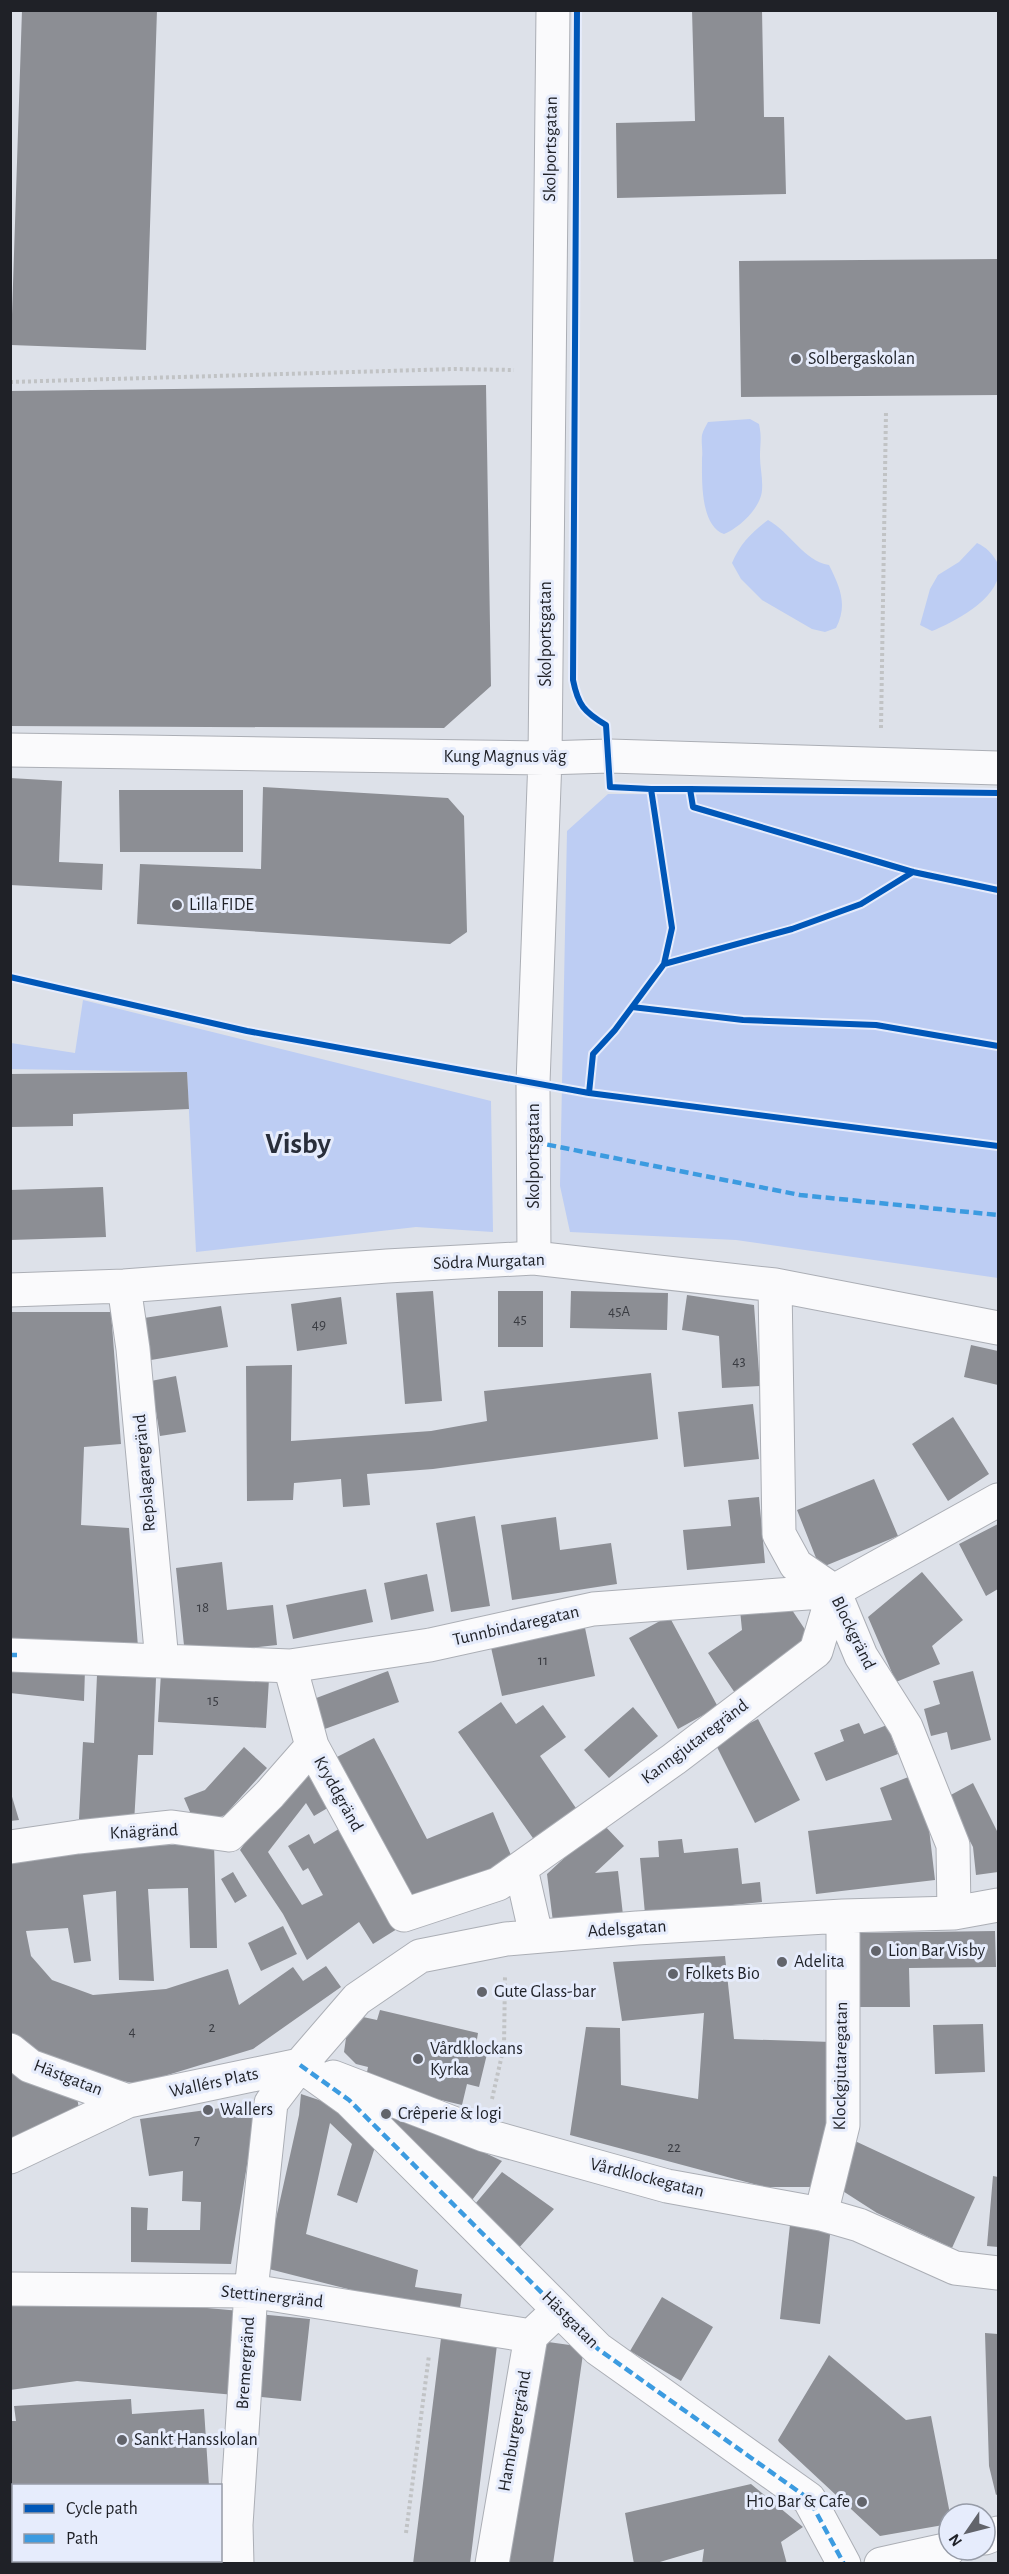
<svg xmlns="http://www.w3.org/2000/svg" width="1009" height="2574" font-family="'Alegreya Sans',sans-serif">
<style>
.green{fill:#bdcdf3}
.building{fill:#8c8e94}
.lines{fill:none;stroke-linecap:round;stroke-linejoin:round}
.minor-casing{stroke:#abaeb5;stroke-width:35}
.path{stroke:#c1c3c5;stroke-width:4;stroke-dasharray:3 3;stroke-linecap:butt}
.minor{stroke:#fafafc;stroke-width:33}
.quiet{stroke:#3c9be0;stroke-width:4.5;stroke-dasharray:9 4.5;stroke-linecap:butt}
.cycleway-casing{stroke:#e6ecfc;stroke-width:10}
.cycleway{stroke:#0057b8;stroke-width:6}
.poi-dot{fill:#62646b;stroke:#e6ecfc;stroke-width:2}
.labels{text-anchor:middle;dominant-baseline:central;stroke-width:6;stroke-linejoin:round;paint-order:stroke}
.number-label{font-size:15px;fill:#3a3c42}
.street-label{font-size:18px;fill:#1f2127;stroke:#e6ecfc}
.poi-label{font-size:18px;fill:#1f2127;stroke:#e6ecfc;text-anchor:start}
.town-label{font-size:30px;font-weight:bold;fill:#292e3a;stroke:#e6ecfc}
</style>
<rect width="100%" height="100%" fill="#dde1e9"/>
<path class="green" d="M750 419 759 424C762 438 760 443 760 457 760 467 763 479 762 490 761 508 739 528 724 534 700 526 702 479 702 458 703 451 701 442 702 435 703 430 706 426 708 422Z
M768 520C790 532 804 561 829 565 840 587 848 605 836 628L825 632 812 629 762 600 741 579 732 563C740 544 752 532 768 520Z
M977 543C987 548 991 552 997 562 1009 594 954 622 932 631L920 625 930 589 938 575 959 562Z
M608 794 998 796V1278L736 1240 570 1232 560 1186 567 831Z
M83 1000 491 1101 493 1232 416 1227 196 1252 187 1072 11 1069V1043L75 1053Z"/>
<path class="building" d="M22 10H157L146 350 11 345Z
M692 10H762L764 117H784L786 194 617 198 616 123 695 121Z
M998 259V395L741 397 739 261Z
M486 385 491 686 444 728 10 726V391Z
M10 778 62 781 59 862 103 864 102 890 10 885Z
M263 787 448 798 464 816 467 932 450 944 137 924 140 864 261 869Z
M119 790H243V852H120Z
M187 1072 189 1109 73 1114V1126L10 1127V1074Z
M103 1187 106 1237 10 1240V1190Z
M433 1291 442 1401 405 1404 396 1293Z
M498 1291H543V1347H498Z
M571 1291 668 1293 667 1330 570 1328Z
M687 1295 754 1305 760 1386 722 1388 719 1336 682 1330Z
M341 1297 347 1344 297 1351 291 1304Z
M221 1306 228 1347 151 1360 144 1318Z
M10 1312H111L121 1444 84 1447 81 1525 129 1528 138 1647 10 1642Z
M971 1345 998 1351V1385L964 1377Z
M292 1365 291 1441 431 1431 487 1421 484 1391 651 1373 658 1439 433 1469 367 1474 370 1505 343 1507 341 1479 294 1483 293 1500 247 1501 246 1366Z
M176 1376 186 1432 160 1436 151 1381Z
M753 1404 759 1459 684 1467 678 1412Z
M953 1417 989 1474 948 1501 912 1444Z
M874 1479 898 1536 820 1568 797 1510Z
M759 1497 765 1563 687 1570 683 1530 731 1526 728 1500Z
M475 1516 490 1606 451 1612 436 1523Z
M556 1517 560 1550 611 1543 617 1584 512 1600 501 1525Z
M998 1524V1589L986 1596 959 1544Z
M222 1562 227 1610 273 1605 277 1645 185 1655 176 1568Z
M922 1572 963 1620 932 1646 940 1664 896 1682 868 1617Z
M427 1574 434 1611 391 1620 384 1583Z
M366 1589 373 1622 293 1639 286 1605Z
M788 1604 812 1640 735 1693 708 1653 742 1630 740 1610Z
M669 1616 718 1707 678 1729 629 1638Z
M584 1623 595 1676 502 1696 490 1643Z
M10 1668 85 1669 84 1701 10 1693Z
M388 1671 399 1702 322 1730 311 1700Z
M973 1671 991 1740 951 1750 947 1732 931 1736 924 1709 940 1704 933 1681Z
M161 1673 269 1679 266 1728 158 1722Z
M97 1675 156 1678 153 1755H138L134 1823 79 1819 83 1742 94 1743Z
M501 1702 516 1724 543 1705 566 1737 540 1756 578 1811 535 1841 458 1732Z
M633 1707 658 1736 609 1778 584 1750Z
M758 1719 800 1800 755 1823 714 1741Z
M859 1723 864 1734 887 1725 898 1754 826 1781 814 1753 844 1741 840 1730Z
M374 1738 427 1839 493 1812 513 1860 405 1901 333 1759Z
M244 1747 267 1768 225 1815 196 1826 184 1798 205 1790Z
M309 1770 331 1806 314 1816 306 1803 268 1852 302 1905 323 1895 308 1868 303 1871 288 1846 309 1834 314 1844 342 1827 397 1929 373 1944 359 1922 307 1960 283 1914 240 1850 253 1831Z
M911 1776 928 1820 935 1880 816 1894 808 1831 892 1820 880 1788Z
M973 1783 998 1833V1872L976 1875 973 1847 947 1797Z
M10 1790 19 1820 10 1821Z
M602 1823 624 1846 595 1873 618 1871 623 1915 553 1922 547 1874Z
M682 1839 684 1853 738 1848 742 1884 760 1882 762 1902 645 1914 640 1858 659 1857 658 1841Z
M214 1844 217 1948H190L188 1888 148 1889 154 1981 119 1980 116 1891 83 1895 91 1961 74 1963 68 1928 26 1931 31 1956 52 1980 93 1995 166 1989 228 1969 239 2005 293 1967 303 1981 326 1966 341 1987 253 2049 138 2084 76 2072 10 2040V1861L129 1846Z
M233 1872 247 1896 235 1903 221 1879Z
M283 1926 297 1954 261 1971 248 1943Z
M995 1931 996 1967 909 1968 910 2007H854L852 1933Z
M725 1956 734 2039 832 2042 827 2187H765L570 2135 586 2027 620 2028 621 2085 698 2099 704 2013 622 2021 613 1962Z
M380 2010 478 2033 475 2051 487 2054 479 2087 467 2084 462 2105 365 2082 368 2067 356 2064 344 2052 347 2031 363 2017 377 2020Z
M983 2024 985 2072 935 2074 933 2025Z
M10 2067 77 2097 80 2115 10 2146Z
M301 2094 334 2105 375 2147 357 2203 337 2195 352 2144 330 2123 306 2234 418 2270 415 2287 462 2294 459 2315 411 2305 265 2268 299 2115Z
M368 2097 502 2161 469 2204Z
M257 2103 231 2264 131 2262V2207L148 2208 147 2230H200L201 2202 182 2201 183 2171 149 2176 140 2119Z
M855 2141 975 2197 952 2248 877 2213 835 2186Z
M502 2172 554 2209 517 2250 470 2210Z
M993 2176 998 2177V2247L987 2246Z
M791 2215 831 2226 820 2324 780 2319Z
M10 2296 87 2297 240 2311 235 2395 77 2381 10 2390Z
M662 2297 713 2327 681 2381 630 2351Z
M258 2314 310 2319 301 2401 251 2396Z
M442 2330 498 2337 470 2564H413Z
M985 2333 998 2334V2494L996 2495 989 2466Z
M541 2341 584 2347 553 2564H509Z
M829 2355 906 2420 931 2416 950 2514 949 2524 880 2536 779 2442 778 2440Z
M131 2399 132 2414 204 2409 209 2486H14V2560H149V2564H10V2421H16L14 2406Z
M751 2484 803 2527 781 2542 787 2564H702L704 2549 653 2564H634L625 2513Z"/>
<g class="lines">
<defs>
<path id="minor" d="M10 750 545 758 609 756 998 768
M534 1258 533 1083 545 758 553 10
M775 1285 779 1534 796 1565 834 1591 861 1656 906 1727 953 1845 954 1913
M124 1286 133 1349 162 1661
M10 1290 124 1286 387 1266 534 1258 775 1285 998 1328
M10 1655 290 1666 430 1645 593 1609 834 1591 998 1500
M290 1666 312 1746 404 1915 498 1884 674 1759 816 1651 834 1591
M10 1847 78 1837 172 1827 229 1835 270 1794 312 1746
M521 1869 536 1935
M10 2050 30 2066 128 2101
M300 2065 349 2100 598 2349 809 2499 844 2564
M333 2077 484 2135 667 2186 821 2214 859 2225 955 2268 998 2273
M10 2157 128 2101 300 2065
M821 2214 843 2125V1916
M10 2289 251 2291 531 2336
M985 2538 998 2533
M237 2564 236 2525 251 2291 271 2103 300 2065 357 1999 420 1956 506 1939 637 1928 843 1916 954 1913 998 1905
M492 2564 531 2336 547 2321
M881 2564 949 2549"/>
</defs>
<use href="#minor" class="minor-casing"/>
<path class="path" d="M10 382 455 369 514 370
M881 728 886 411
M492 2099 504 2046 505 1976
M406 2533 429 2355"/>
<use href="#minor" class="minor"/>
<path class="quiet" d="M534 1142 800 1195 998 1215
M10 1655H17
M300 2065 349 2100 598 2349 809 2499 844 2564"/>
<defs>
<path id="cycleway" d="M577 10 573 680C578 705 584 712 606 725L610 787 651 789 672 928 664 964 615 1030 593 1054 589 1093
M651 789H690L693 807 913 872 998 890
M690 789 998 793
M664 964 792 929 861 904 913 872
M10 977 247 1031 589 1093 998 1146
M632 1007 743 1020 876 1025 998 1046"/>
</defs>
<use href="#cycleway" class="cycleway-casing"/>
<use href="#cycleway" class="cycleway"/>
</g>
<g class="poi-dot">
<circle cx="796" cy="359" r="6"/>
<circle cx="177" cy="905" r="6"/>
<circle cx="876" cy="1951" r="6"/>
<circle cx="782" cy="1962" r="6"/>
<circle cx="673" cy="1974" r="6"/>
<circle cx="482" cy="1992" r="6"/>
<circle cx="418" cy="2059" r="6"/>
<circle cx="208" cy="2110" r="6"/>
<circle cx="386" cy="2114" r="6"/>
<circle cx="122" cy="2440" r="6"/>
<circle cx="862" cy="2502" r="6"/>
</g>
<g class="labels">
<g class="number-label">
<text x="619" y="1311">45A</text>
<text x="520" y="1319">45</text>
<text x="319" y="1324">49</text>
<text x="739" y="1361">43</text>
<text x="203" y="1607">18</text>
<text x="543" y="1660">11</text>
<text x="213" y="1700">15</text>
<text x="212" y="2027">2</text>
<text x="132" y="2031">4</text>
<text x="197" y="2140">7</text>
<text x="674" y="2147">22</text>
</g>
<g class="street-label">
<text transform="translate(551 149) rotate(-89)">Skolportsgatan</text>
<text transform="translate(546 634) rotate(-90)">Skolportsgatan</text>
<text x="505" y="757">Kung Magnus väg</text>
<text transform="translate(534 1156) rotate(-90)">Skolportsgatan</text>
<text transform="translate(489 1262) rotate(-2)">Södra Murgatan</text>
<text transform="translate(145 1473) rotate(-95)">Repslagaregränd</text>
<text transform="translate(516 1626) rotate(-13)">Tunnbindaregatan</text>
<text transform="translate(853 1633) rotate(64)">Blockgränd</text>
<text transform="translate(695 1742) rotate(-37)">Kanngjutaregränd</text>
<text transform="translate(338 1794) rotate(61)">Kryddgränd</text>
<text transform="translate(144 1832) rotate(-3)">Knägränd</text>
<text transform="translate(627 1929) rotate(-4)">Adelsgatan</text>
<text transform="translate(841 2066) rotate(-89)">Klockgjutaregatan</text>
<text transform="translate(68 2078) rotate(21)">Hästgatan</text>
<text transform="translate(214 2083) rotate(-12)">Wallérs Plats</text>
<text transform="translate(647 2178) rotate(14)">Vårdklockegatan</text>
<text transform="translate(272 2297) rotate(6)">Stettinergränd</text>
<text transform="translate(570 2320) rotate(45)">Hästgatan</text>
<text transform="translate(246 2363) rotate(-86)">Bremergränd</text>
<text transform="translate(515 2431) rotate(-80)">Hamburgergränd</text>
</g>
<g class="poi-label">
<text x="808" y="359">Solbergaskolan</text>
<text x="189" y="905">Lilla FIDE</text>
<text x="888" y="1951">Lion Bar Visby</text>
<text x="794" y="1962">Adelita</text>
<text x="685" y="1974">Folkets Bio</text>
<text x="494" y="1992">Gute Glass-bar</text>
<text x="430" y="2049">Vårdklockans<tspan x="430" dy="21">Kyrka</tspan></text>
<text x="220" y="2110">Wallers</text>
<text x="398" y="2114">Crêperie &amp; logi</text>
<text x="134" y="2440">Sankt Hansskolan</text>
<text x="850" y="2502" text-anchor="end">H10 Bar &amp; Cafe</text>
</g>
<g class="town-label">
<text x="298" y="1144">Visby</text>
</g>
</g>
<rect width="1009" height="2574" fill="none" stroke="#1f2127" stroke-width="24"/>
<rect x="12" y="2484" width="210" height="78" fill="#e6ecfc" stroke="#969ba7" stroke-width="1.5"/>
<rect x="24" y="2504" width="30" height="9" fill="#0057b8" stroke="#969ba7" stroke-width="1.5"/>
<text x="66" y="2514" font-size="18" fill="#1f2127">Cycle path</text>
<rect x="24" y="2534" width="30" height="9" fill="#3c9be0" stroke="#969ba7" stroke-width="1.5"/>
<text x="66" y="2544" font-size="18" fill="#1f2127">Path</text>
<g transform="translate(967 2532) rotate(235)"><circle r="28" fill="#e6ecfc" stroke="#969ba7" stroke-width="1.5"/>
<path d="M0-4.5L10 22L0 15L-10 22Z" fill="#62646b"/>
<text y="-9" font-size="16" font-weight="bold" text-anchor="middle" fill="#1f2127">N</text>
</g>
</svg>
